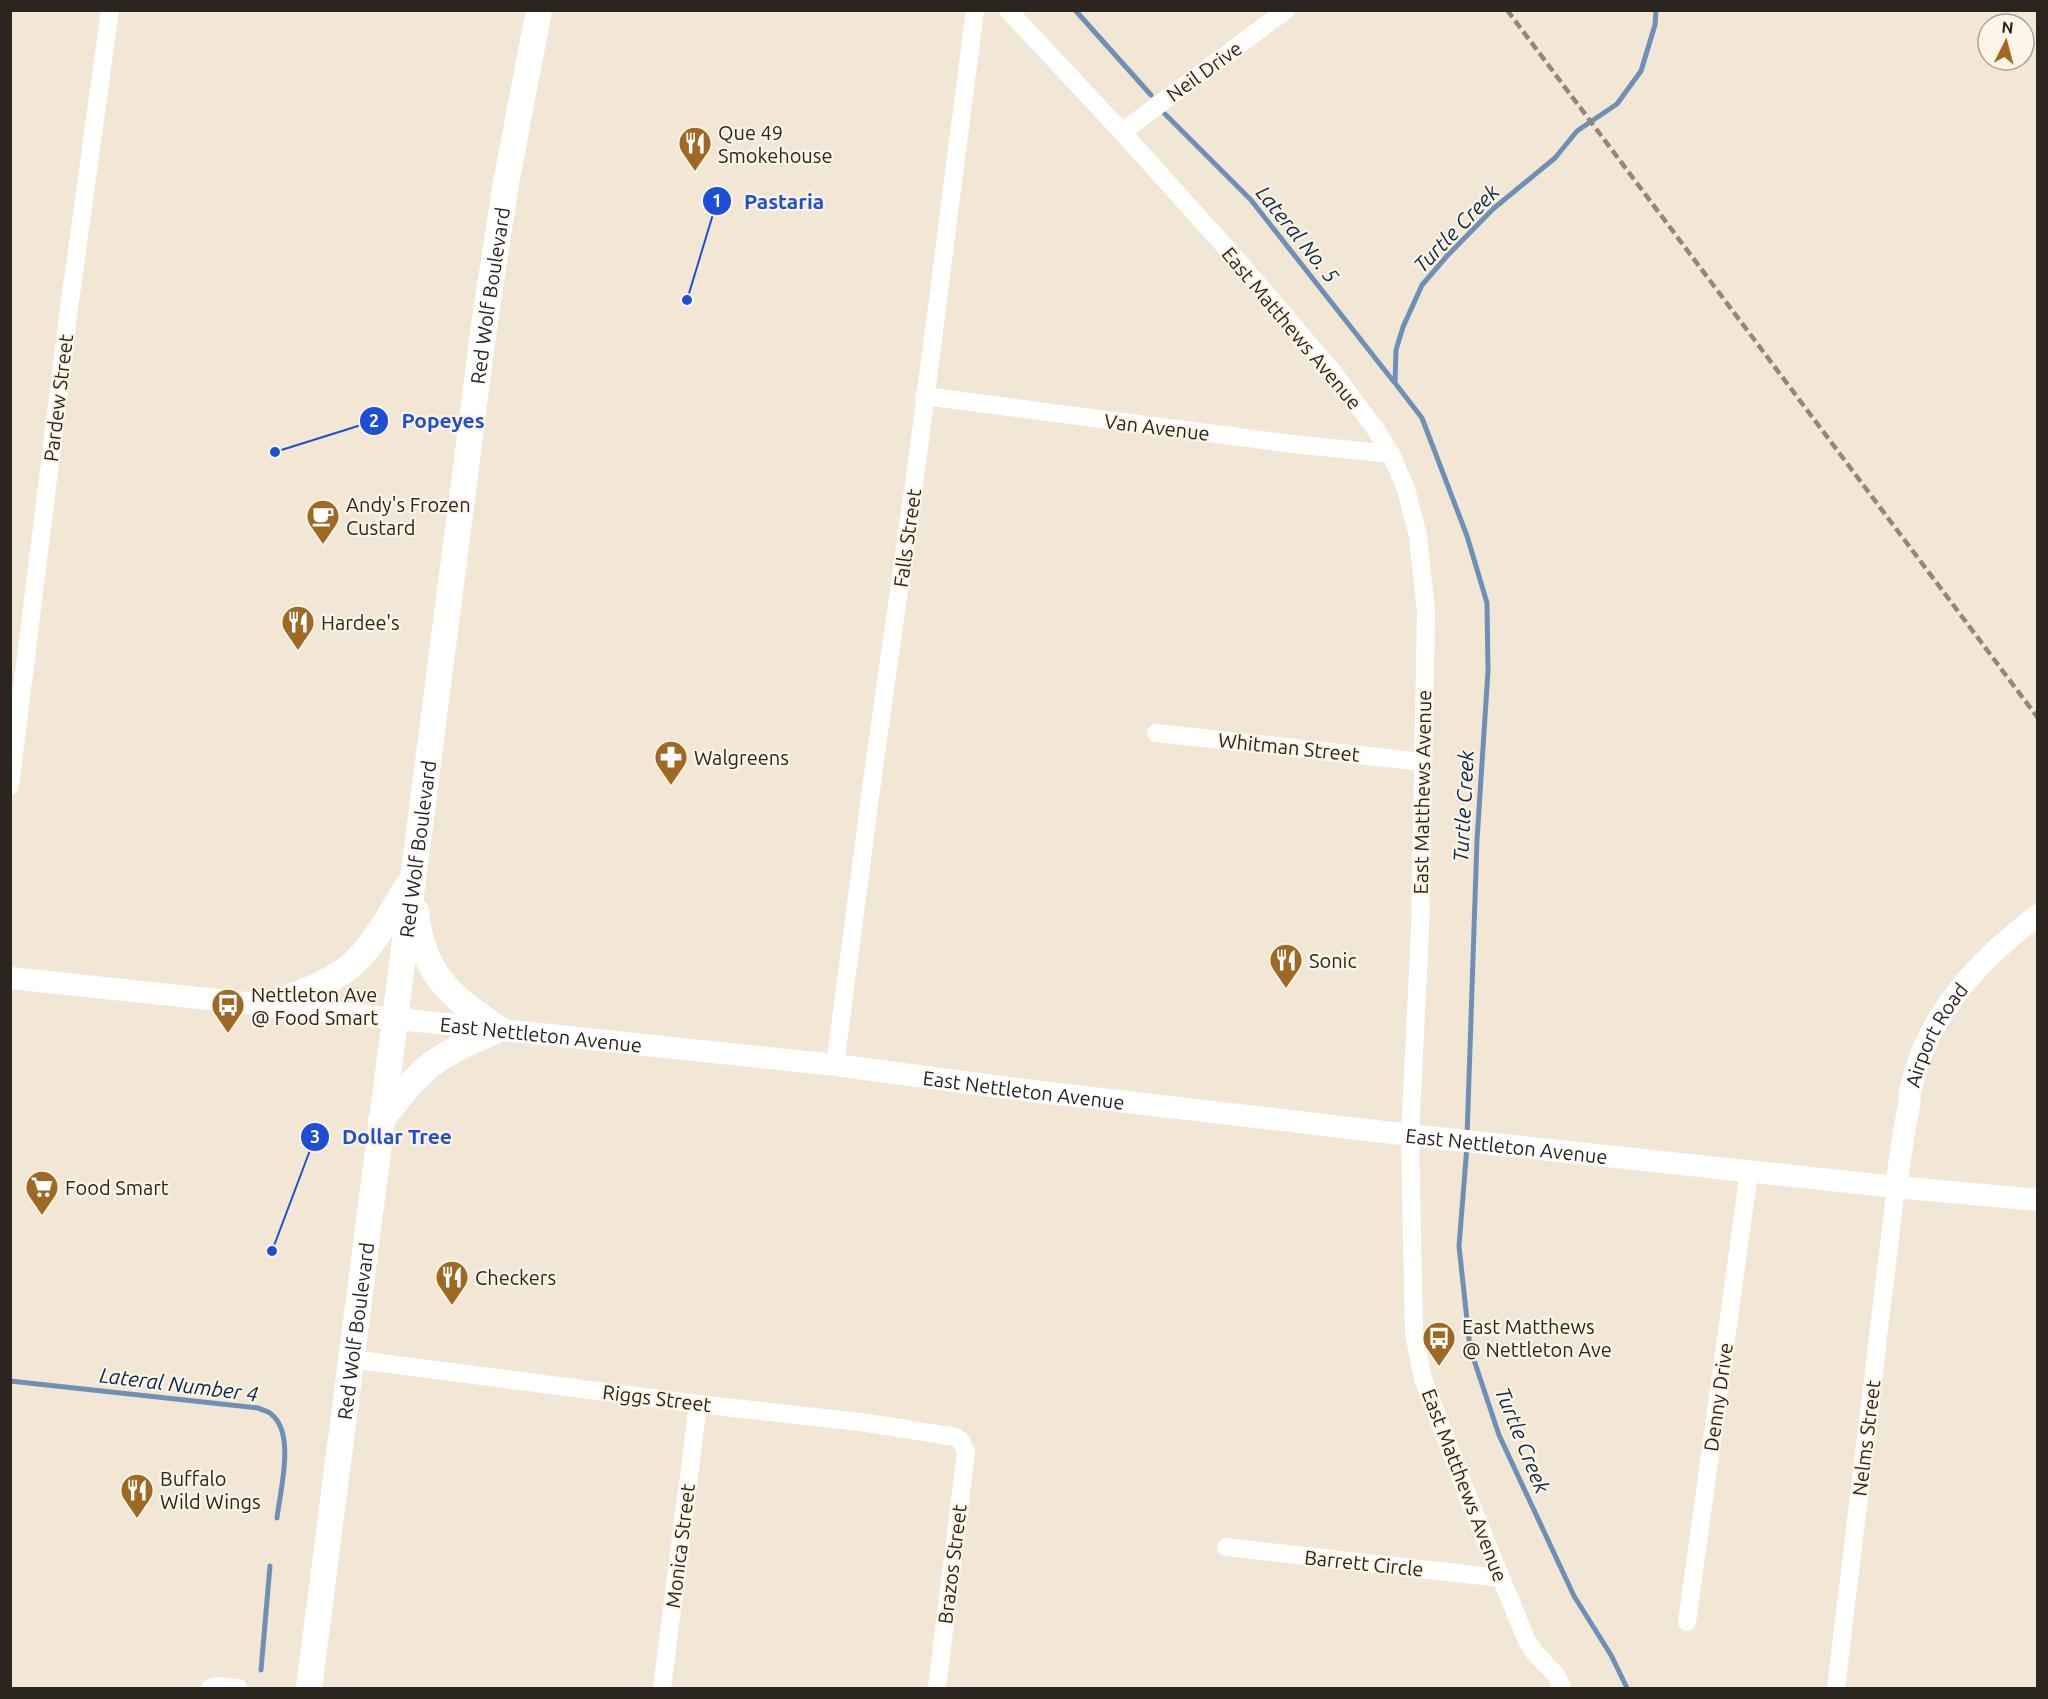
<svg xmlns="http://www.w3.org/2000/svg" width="2048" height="1699" font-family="Ubuntu,sans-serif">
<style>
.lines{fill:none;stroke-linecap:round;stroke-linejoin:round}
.stream{stroke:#6f90b6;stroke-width:5}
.minor{stroke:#fff;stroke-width:18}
.major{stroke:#fff;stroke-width:22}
.highway{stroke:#fff;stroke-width:26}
.rail{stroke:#90887c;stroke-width:4.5;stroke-dasharray:9 4.5;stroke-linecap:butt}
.labels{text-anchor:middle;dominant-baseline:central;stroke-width:4.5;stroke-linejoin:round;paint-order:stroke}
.street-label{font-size:20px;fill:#2a261f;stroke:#fef5e6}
.poi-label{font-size:20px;fill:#2a261f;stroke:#fef5e6;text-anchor:start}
.water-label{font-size:21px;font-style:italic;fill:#042a4f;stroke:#fef5e6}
.leader{fill:none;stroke:#1d4ed8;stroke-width:2}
.callout-dot{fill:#1d4ed8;stroke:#fef5e6;stroke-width:2}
.mark-label{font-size:18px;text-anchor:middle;font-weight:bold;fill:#fff}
.callout-label{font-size:21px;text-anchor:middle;font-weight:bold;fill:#1d4ed8;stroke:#fef5e6;stroke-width:4.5;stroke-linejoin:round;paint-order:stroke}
</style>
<rect width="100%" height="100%" fill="#f2e7d5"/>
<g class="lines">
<path class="stream" d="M1075 10 1151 95
M1165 114 1251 200 1394 382
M1467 1137 1477 840 1488 671 1487 603 1467 536 1422 418 1395 383 1396 350 1403 327 1422 285 1447 256 1493 209 1555 158 1577 131 1617 104 1641 71 1655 25 1656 10
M1467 1146 1459 1246 1470 1348 1499 1435 1574 1596 1611 1655 1627 1688
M10 1381 258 1408C262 1410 268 1411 271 1414 296 1433 280 1491 277 1518
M261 1670 270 1566"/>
<path class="minor" d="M1008 10 1122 132 1238 261 1333 372 1376 430 1391 454 1406 489 1418 536 1426 611 1420 931 1410 1135 1414 1333 1423 1379 1475 1515 1527 1641 1535 1653 1556 1675 1562 1688
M1122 132 1286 10
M924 396 1293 444 1391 454
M1156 733 1423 762
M10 786 69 309 110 10
M835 1065 874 767 918 455 975 10
M351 1359 698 1404 860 1422 956 1437 961 1441 966 1452 937 1688
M1226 1547 1501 1578
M1687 1622 1749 1172
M210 1688 219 1686 238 1688
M662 1688 698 1404
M1836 1688 1896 1187"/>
<g class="major">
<path id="s1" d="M10 978 835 1065 1015 1089 1410 1135 1896 1187 2038 1200"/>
<path id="s2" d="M1896 1187C1900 1160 1903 1133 1909 1106 1910 1100 1909 1094 1911 1088 1927 1014 1979 960 2038 915"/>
</g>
<g class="highway">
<path d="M416 911C422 974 450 996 499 1029"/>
<path d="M269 1005C296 995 324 986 348 968 370 952 393 910 407 886"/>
<path d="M381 1120C396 1102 410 1082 428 1067 449 1050 476 1040 499 1029"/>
<path id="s3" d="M309 1688 485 319 506 183 539 10"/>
</g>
<path class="rail" d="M1507 10 2038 718"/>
</g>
<defs>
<symbol id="restaurant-pin" viewBox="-11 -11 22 30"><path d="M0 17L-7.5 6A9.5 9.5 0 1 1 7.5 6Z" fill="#9f6923" stroke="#fef5e6"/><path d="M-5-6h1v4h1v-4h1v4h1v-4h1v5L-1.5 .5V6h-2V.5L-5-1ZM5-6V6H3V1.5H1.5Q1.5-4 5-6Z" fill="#fff"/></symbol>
<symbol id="cafe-pin" viewBox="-11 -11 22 30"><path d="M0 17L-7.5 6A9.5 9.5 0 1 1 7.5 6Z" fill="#9f6923" stroke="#fef5e6"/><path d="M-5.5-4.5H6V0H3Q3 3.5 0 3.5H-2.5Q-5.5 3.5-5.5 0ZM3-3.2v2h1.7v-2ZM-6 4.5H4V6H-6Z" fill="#fff"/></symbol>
<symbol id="pharmacy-pin" viewBox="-11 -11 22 30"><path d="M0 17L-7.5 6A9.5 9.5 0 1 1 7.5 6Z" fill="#9f6923" stroke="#fef5e6"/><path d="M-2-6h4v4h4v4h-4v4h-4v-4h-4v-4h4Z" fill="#fff"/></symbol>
<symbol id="bus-pin" viewBox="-11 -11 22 30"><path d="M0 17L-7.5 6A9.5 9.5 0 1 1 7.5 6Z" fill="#9f6923" stroke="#fef5e6"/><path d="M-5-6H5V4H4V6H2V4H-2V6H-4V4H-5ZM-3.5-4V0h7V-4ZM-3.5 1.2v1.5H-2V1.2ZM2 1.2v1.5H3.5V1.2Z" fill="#fff"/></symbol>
<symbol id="supermarket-pin" viewBox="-11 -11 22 30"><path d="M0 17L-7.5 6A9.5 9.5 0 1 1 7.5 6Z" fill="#9f6923" stroke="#fef5e6"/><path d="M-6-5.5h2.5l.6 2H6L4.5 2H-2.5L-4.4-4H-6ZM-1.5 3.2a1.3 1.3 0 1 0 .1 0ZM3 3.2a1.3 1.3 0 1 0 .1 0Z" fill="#fff"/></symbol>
</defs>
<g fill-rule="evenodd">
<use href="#restaurant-pin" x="676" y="124" width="38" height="52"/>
<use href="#cafe-pin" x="304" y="497" width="38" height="52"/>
<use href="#restaurant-pin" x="279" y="603" width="38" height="52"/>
<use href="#pharmacy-pin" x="652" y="738" width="38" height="52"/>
<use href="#restaurant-pin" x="1267" y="941" width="38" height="52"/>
<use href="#bus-pin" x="209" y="986" width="38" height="52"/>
<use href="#supermarket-pin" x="23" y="1168" width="38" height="52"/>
<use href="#restaurant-pin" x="433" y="1258" width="38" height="52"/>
<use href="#bus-pin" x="1420" y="1319" width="38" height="52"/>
<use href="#restaurant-pin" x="118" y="1471" width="38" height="52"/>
</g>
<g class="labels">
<g class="street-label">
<text transform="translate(1204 71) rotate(-36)">Neil Drive</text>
<text stroke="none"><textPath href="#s3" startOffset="1404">Red Wolf Boulevard</textPath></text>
<text transform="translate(1292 328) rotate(50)">East Matthews Avenue</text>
<text transform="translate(58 398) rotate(-83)">Pardew Street</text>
<text transform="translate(1157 427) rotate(7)">Van Avenue</text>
<text transform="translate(907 538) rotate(-82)">Falls Street</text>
<text transform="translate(1289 747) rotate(6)">Whitman Street</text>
<text transform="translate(1422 792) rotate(-89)">East Matthews Avenue</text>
<text stroke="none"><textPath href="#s3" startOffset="846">Red Wolf Boulevard</textPath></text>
<text stroke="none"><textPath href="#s1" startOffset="534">East Nettleton Avenue</textPath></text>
<text stroke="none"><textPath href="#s2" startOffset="159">Airport Road</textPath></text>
<text stroke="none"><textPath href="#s1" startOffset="1020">East Nettleton Avenue</textPath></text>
<text stroke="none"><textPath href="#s1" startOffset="1506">East Nettleton Avenue</textPath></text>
<text stroke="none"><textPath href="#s3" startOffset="360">Red Wolf Boulevard</textPath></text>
<text transform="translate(1718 1397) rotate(-82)">Denny Drive</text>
<text transform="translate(657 1398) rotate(7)">Riggs Street</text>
<text transform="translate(1866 1438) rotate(-83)">Nelms Street</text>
<text transform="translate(1465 1485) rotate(69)">East Matthews Avenue</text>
<text transform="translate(680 1546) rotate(-83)">Monica Street</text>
<text transform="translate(1364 1563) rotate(6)">Barrett Circle</text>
<text transform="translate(952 1564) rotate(-83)">Brazos Street</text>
</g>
<g class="poi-label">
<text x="718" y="132">Que 49<tspan x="718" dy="23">Smokehouse</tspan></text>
<text x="346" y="504">Andy's Frozen<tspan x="346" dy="23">Custard</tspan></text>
<text x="321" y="622">Hardee's</text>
<text x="694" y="757">Walgreens</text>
<text x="1309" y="960">Sonic</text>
<text x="251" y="994">Nettleton Ave<tspan x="251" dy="23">@ Food Smart</tspan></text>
<text x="65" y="1187">Food Smart</text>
<text x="475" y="1277">Checkers</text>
<text x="1462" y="1326">East Matthews<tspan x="1462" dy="23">@ Nettleton Ave</tspan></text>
<text x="160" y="1478">Buffalo<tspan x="160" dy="23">Wild Wings</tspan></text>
</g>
<g class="water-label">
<text transform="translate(1456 228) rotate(-46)">Turtle Creek</text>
<text transform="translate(1298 234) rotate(51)">Lateral No. 5</text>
<text transform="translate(1463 806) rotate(-87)">Turtle Creek</text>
<text transform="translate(179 1384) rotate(7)">Lateral Number 4</text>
<text transform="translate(1523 1440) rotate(68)">Turtle Creek</text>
</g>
</g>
<path class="leader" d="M687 300L717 201M275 452L374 421M272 1251L315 1137"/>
<g class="callout-dot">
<circle cx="687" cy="300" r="6"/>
<circle cx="275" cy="452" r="6"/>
<circle cx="272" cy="1251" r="6"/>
<circle cx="717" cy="201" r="15"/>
<circle cx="374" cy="421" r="15"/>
<circle cx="315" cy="1137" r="15"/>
</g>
<g class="mark-label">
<text x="717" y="207">1</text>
<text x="374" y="427">2</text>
<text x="315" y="1143">3</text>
</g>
<g class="callout-label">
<text x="784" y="209">Pastaria</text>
<text x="443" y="428">Popeyes</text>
<text x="397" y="1144">Dollar Tree</text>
</g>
<rect width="2048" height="1699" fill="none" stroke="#2a261f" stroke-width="24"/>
<g transform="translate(2006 42) rotate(6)"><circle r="28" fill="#fef5e6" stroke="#a9a296" stroke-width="1.5"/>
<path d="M0-4.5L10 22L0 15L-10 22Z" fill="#9f6923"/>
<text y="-9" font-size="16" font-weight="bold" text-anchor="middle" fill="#2a261f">N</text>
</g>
</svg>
